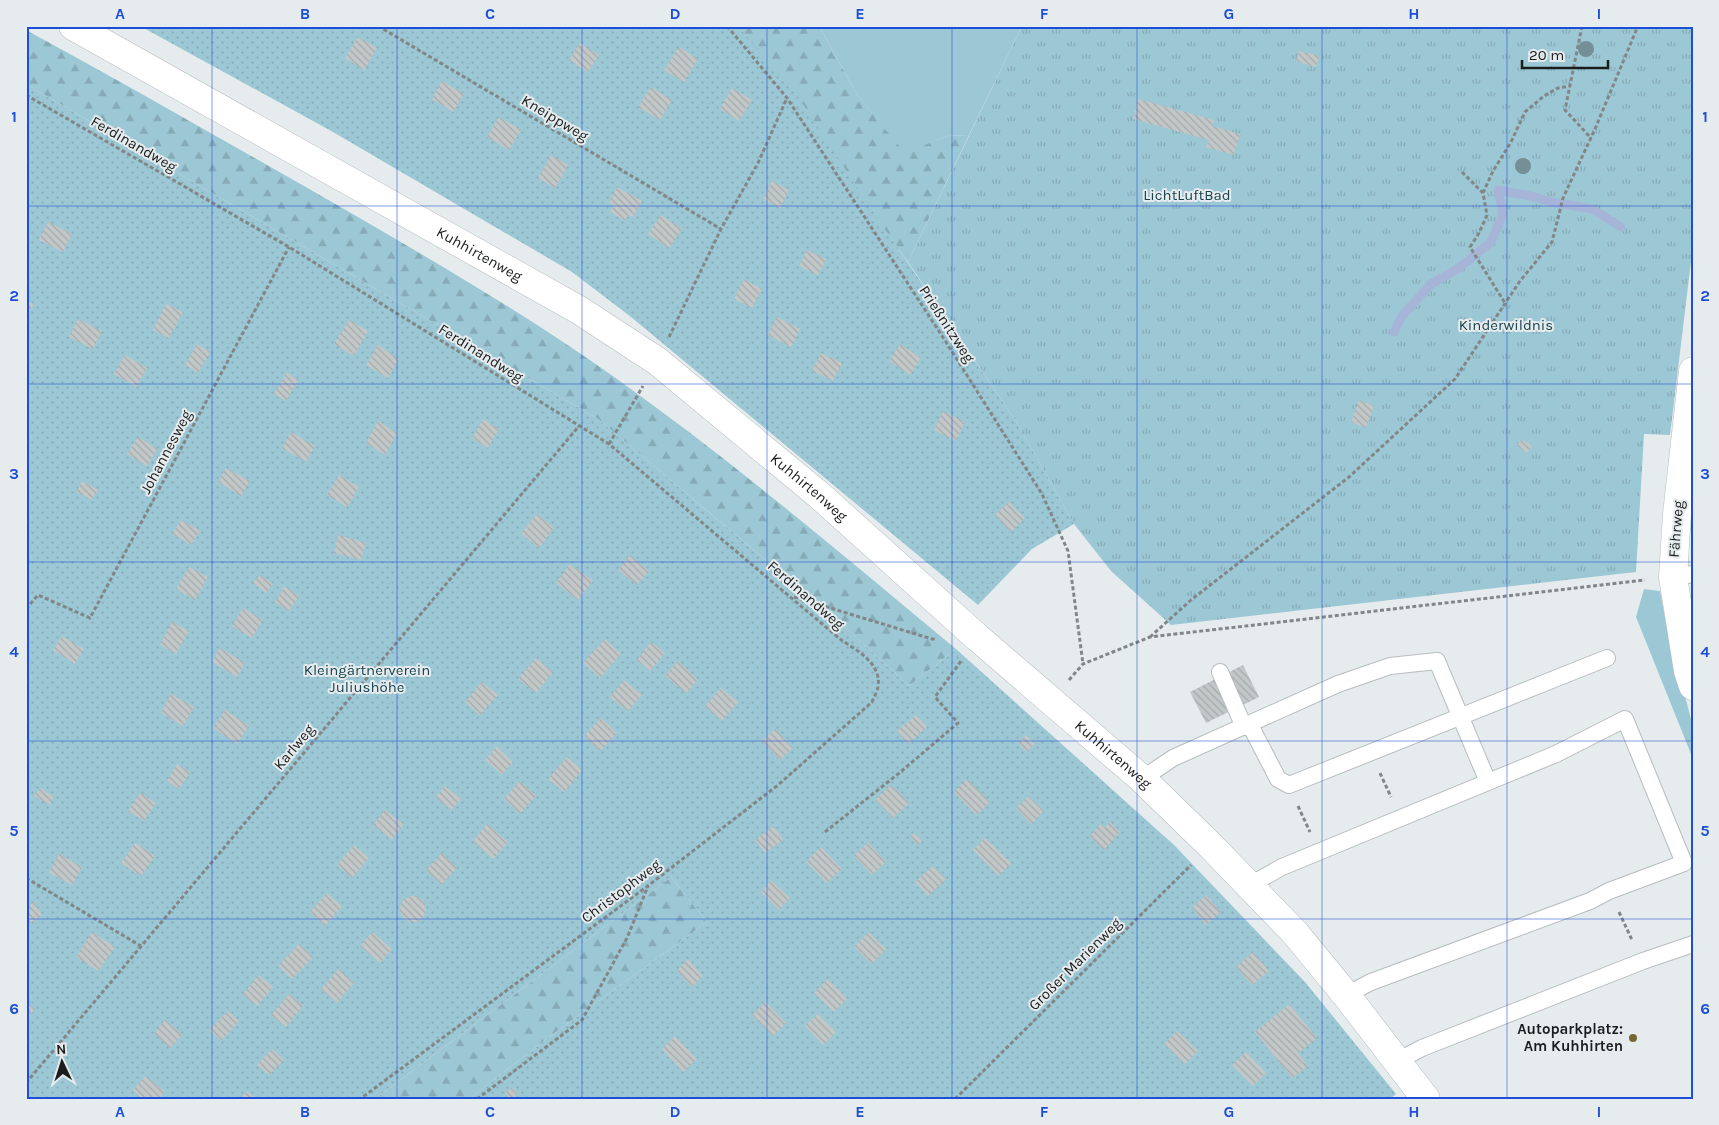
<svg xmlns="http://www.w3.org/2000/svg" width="1719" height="1125" font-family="Karla,sans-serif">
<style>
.grass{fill:#9cc8d5}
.forest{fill:url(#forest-firs)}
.park{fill:url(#park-tufts)}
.garden{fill:url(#garden-dots)}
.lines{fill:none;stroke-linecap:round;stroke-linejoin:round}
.stream{stroke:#a6b4d7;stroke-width:9}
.building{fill:url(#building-back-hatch)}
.lane-casing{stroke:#b7bcbe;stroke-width:18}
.street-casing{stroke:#b7bcbe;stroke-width:29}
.path{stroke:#828687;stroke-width:3;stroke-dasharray:4 2.5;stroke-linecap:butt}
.lane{stroke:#fff;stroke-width:16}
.street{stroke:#fff;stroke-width:28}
.tree{fill:#758f96}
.grid{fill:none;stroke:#1d4ed8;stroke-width:1;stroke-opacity:0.55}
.poi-dot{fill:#786735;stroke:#e6ecee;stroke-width:2}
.labels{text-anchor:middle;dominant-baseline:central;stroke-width:4;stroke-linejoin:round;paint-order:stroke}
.street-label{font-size:15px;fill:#1b1d1d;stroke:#e6ecee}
.park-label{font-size:15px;fill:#19434e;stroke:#e6ecee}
.poi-label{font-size:15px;font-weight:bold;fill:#1b1d1d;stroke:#e6ecee;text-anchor:end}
.neatline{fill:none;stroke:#1d4ed8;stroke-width:2}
.grid-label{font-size:16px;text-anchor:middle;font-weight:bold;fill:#1d4ed8}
</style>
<defs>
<pattern id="forest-firs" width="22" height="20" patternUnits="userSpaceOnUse" patternTransform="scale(1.25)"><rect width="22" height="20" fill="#9cc8d5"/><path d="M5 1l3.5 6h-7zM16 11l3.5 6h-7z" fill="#86abb6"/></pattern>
<pattern id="park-tufts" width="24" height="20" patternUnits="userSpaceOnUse" patternTransform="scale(1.25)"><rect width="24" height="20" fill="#9cc8d5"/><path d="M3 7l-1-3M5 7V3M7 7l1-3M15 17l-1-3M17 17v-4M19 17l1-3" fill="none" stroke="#86abb6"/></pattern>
<pattern id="garden-dots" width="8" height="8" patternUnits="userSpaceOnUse" patternTransform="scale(1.25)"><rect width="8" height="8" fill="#9cc8d5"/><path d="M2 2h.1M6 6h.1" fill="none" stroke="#86abb6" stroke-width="1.8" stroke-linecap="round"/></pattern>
<pattern id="building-back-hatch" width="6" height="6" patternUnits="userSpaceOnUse" patternTransform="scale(1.25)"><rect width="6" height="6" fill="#c2c7c7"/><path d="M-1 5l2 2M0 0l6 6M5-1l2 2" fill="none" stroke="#a6aaaa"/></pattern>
</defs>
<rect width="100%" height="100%" fill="#e6ecee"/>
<path class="grass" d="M819 26H1022L969 135 947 136 905 154 858 96Z
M1644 589 1660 591 1666 623 1693 727V759L1636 617Z"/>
<path class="forest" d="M738 26H819L858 96 905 153 947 136 969 135 908 262Z
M26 30C122 82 216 136 311 190 415 250 520 310 617 379 735 463 845 557 956 649L909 686 843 625 598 419 26 84Z
M671 877 707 922 549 1037 469 1099H375Z"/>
<path class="park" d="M1022 26H1693V245L1670 435 1644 434 1636 572 1171 625 1111 571 1074 524 1016 421 908 262Z"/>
<path class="garden" d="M140 26H738L793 89 874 213 1016 421 1074 524 1032 549 978 605 631 317 572 272 333 132Z
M26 84 598 419 843 625 909 686 956 649 1174 845 1305 982 1396 1094 1390 1099H469L549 1037 707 922 671 877 375 1099H26Z"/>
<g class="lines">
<path class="stream" d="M1394 332 1402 316 1431 284 1459 268 1491 242 1503 214 1498 190 1531 196 1551 202 1592 209 1621 227"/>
</g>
<path class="building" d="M358 37 377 48 364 70 345 58Z
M580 43 599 55 588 72 569 60Z
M679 47 698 59 684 82 664 70Z
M1299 51 1319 56 1316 67 1296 61Z
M442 81 464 94 453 112 432 99Z
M651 87 672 100 660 120 638 107Z
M732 88 752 100 739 121 720 109Z
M1138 99 1214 120 1212 126 1240 134 1234 155 1206 147 1209 140 1133 119Z
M499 117 521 130 509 150 487 137Z
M551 155 568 165 555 188 538 178Z
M772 181 789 190 780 208 763 199Z
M617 187 642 201 633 217 628 215 625 221 610 212 614 205 609 203Z
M661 215 682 229 669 248 648 234Z
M48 222 72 234 63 252 39 240Z
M807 250 826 259 818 275 799 266Z
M744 279 762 289 752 308 734 299Z
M26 300 34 304 26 318Z
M166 304 183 312 169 338 153 330Z
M777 317 800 329 791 347 768 335Z
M78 319 102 331 93 349 69 337Z
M349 320 368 331 354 356 334 344Z
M197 344 210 352 198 373 185 365Z
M900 344 921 358 910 375 889 361Z
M378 345 399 359 388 378 366 365Z
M821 353 842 363 833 381 812 371Z
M125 355 147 368 136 387 114 374Z
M287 373 298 380 286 401 274 394Z
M1359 400 1374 406 1366 428 1351 422Z
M943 411 965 422 956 441 934 430Z
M483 419 499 429 488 448 472 438Z
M378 421 397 433 385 455 366 443Z
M291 432 315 446 306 462 282 448Z
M138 437 157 449 147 466 127 454Z
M1522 439 1532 446 1527 453 1517 445Z
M226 468 250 481 241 496 218 482Z
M339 475 359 487 347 507 327 495Z
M82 481 98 490 92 500 76 492Z
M1009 502 1025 518 1011 532 995 515Z
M537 514 554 528 539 548 521 533Z
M181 520 200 531 191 545 172 534Z
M338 535 366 543 361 560 334 553Z
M630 555 649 571 637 585 618 570Z
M570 564 593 581 578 600 556 583Z
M189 567 208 577 195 600 176 589Z
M260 575 273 584 266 593 253 583Z
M285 586 299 596 289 611 275 602Z
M243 608 263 620 252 638 232 626Z
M172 622 189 631 176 654 160 645Z
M62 636 84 649 75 664 53 650Z
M605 639 621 654 600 678 583 663Z
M651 642 665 653 650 671 637 660Z
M220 648 245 663 237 677 212 662Z
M536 658 553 672 536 693 518 679Z
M678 661 698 680 686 693 665 676Z
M1243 665 1259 697 1206 723 1190 692Z
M624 680 642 695 628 711 610 697Z
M482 682 498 695 480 715 465 702Z
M721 688 738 702 722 721 705 706Z
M171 694 194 707 183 726 161 713Z
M225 710 249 726 237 744 213 728Z
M916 715 927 727 908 744 897 731Z
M601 718 617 733 600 751 584 736Z
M775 729 793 748 780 760 762 741Z
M1026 735 1035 744 1026 752 1018 743Z
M497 746 513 762 502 775 485 760Z
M567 757 582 770 564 792 548 779Z
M177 764 190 772 179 789 167 781Z
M967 779 990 802 976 815 954 792Z
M520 781 536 796 520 814 504 799Z
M891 785 909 803 893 818 875 800Z
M445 786 461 799 451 810 436 797Z
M40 788 54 797 49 805 34 796Z
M140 793 156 803 144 821 128 811Z
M1028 796 1044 811 1031 824 1016 808Z
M385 810 404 824 392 840 373 825Z
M1110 822 1120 832 1104 850 1090 836 1101 824 1105 828Z
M487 824 508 842 493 859 473 841Z
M774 826 783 840 765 853 755 840Z
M914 833 922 841 918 845 910 837Z
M985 838 1011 863 999 876 973 850Z
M868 842 886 862 872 875 854 856Z
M135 843 155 856 141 876 121 863Z
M354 845 369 858 352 878 337 865Z
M821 847 842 869 827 883 806 862Z
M442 853 457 868 441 885 426 870Z
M59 854 82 867 72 885 49 873Z
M933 866 946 879 928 896 915 882Z
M771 880 790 898 779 910 761 892Z
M327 893 342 907 325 926 310 912Z
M1206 895 1221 912 1206 925 1192 908Z
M400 909a13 13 0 1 1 26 0a13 13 0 1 1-26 0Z
M26 899 30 905 34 902 42 915 26 926Z
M92 932 115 947 98 971 76 957Z
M372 932 392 949 380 963 360 946Z
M868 932 886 949 872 964 854 947Z
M299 944 313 957 292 979 278 966Z
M1253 952 1269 971 1252 985 1236 967Z
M688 959 703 976 692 987 677 971Z
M339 969 354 983 337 1003 321 989Z
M259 975 273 987 257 1006 243 994Z
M828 979 847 999 834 1012 814 993Z
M289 994 303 1006 286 1027 271 1015Z
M26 1002 35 1009 26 1021Z
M766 1002 786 1023 773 1036 752 1015Z
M1289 1004 1317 1038 1298 1053 1308 1066 1292 1078 1255 1032Z
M228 1011 239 1021 221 1041 209 1030Z
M818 1014 836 1032 823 1045 805 1026Z
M165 1020 182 1035 170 1048 154 1033Z
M1177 1031 1198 1051 1185 1064 1164 1044Z
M675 1036 697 1059 683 1072 662 1049Z
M272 1049 284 1060 269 1075 257 1065Z
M1246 1052 1266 1073 1253 1086 1232 1065Z
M146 1076 165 1092 159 1099H143L133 1090Z
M513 1087 518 1094 510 1099 505 1093Z
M247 1091 256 1099H240Z"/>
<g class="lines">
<defs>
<path id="lane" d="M1673 577 1693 574
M1220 672 1244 727
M1250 725 1278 779 1289 785 1607 658
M1142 779 1173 758 1338 684 1390 666 1437 661 1488 782
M1250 885 1282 867 1556 754 1625 719 1684 863 1609 891 1590 901 1371 982 1346 995
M1397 1061 1422 1048 1643 961 1693 944"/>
<g id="street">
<path id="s1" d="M73 26 579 310 657 361 819 495 978 638 1142 779 1211 846 1296 934 1346 995 1426 1099"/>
<path d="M1693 371 1677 514 1673 577 1688 671 1693 686"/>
</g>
</defs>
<use href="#lane" class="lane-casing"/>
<use href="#street" class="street-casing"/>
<path class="path" d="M378 26 721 229
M727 26 787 98 946 342 1042 494 1068 551 1083 664
M1582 26 1565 110 1591 138
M26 95 289 247 609 444 840 639C856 650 882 663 878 687 877 692 874 697 872 702L778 785 649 885 360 1099
M1462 172 1483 193 1487 215 1479 233 1470 247 1505 303
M1483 193 1493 171 1511 142 1525 112 1544 96 1558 88 1570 86
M669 337 721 229 758 163 787 98
M609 444 643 386
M794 597 932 639H936
M26 609 38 595 90 618 289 247
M1150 637 1191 600 1349 477 1455 379 1520 281 1552 242 1563 198 1595 129 1638 26
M1069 680 1083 664 1150 637 1645 580
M1380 773 1391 797
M1298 806 1310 832
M825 832 898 774 958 723 935 697 961 661
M26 878 141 946
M1619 912 1632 940
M26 1083 579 426
M477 1099 582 1020 627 938 648 886
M955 1099 1191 865"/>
<use href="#lane" class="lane"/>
<use href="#street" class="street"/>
</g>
<g class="tree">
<circle cx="1586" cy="49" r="8"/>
<circle cx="1523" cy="166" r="8"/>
</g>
<path class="grid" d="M212 26V1099M397 26V1099M582 26V1099M767 26V1099M952 26V1099M1137 26V1099M1322 26V1099M1507 26V1099M26 206H1693M26 384H1693M26 562H1693M26 741H1693M26 919H1693"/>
<circle class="poi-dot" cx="1633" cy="1038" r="5"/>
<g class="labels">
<g class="street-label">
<text transform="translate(555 118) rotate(31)">Kneippweg</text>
<text transform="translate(134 144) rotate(30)">Ferdinandweg</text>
<text stroke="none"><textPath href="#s1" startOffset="466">Kuhhirtenweg</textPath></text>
<text transform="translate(947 324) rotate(57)">Prießnitzweg</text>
<text transform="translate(481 353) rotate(32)">Ferdinandweg</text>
<text transform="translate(166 452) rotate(-62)">Johannesweg</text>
<text stroke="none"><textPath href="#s1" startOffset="871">Kuhhirtenweg</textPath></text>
<text transform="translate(1676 529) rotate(-85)">Fährweg</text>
<text transform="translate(806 595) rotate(41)">Ferdinandweg</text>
<text transform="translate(294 747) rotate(-50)">Karlweg</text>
<text stroke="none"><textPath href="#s1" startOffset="1276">Kuhhirtenweg</textPath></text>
<text transform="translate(621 891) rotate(-37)">Christophweg</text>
<text transform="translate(1075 964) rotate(-45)">Großer Marienweg</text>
</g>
<g class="park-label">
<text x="1187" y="195">LichtLuftBad</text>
<text x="1506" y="325">Kinderwildnis</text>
<text x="367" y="670">Kleingärtnerverein<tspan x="367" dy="17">Juliushöhe</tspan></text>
</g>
<g class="poi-label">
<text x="1623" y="1029">Autoparkplatz:<tspan x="1623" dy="17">Am Kuhhirten</tspan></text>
</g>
</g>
<rect width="1719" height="1125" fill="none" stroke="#e6ecee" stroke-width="55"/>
<g transform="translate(62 1062) rotate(356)" stroke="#e6ecee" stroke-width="4" paint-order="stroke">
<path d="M0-4L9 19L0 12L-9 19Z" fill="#1b1d1d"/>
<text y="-8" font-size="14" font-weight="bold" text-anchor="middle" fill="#1b1d1d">N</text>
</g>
<path d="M1522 60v8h86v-8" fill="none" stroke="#1b1d1d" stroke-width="2.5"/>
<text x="1529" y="60" font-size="15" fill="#1b1d1d" stroke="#e6ecee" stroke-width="4" paint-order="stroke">20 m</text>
<rect x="28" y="28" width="1664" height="1070" class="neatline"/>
<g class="grid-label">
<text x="120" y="19">A</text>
<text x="305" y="19">B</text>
<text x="490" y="19">C</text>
<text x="675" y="19">D</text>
<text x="860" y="19">E</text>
<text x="1044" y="19">F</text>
<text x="1229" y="19">G</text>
<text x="1414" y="19">H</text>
<text x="1599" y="19">I</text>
<text x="14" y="122">1</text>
<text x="1705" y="122">1</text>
<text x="14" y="301">2</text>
<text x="1705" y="301">2</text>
<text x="14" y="479">3</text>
<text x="1705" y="479">3</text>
<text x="14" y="657">4</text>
<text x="1705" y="657">4</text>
<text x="14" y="836">5</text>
<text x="1705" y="836">5</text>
<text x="14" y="1014">6</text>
<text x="1705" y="1014">6</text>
<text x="120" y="1117">A</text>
<text x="305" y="1117">B</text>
<text x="490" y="1117">C</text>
<text x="675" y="1117">D</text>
<text x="860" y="1117">E</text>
<text x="1044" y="1117">F</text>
<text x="1229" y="1117">G</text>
<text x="1414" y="1117">H</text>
<text x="1599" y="1117">I</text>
</g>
</svg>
